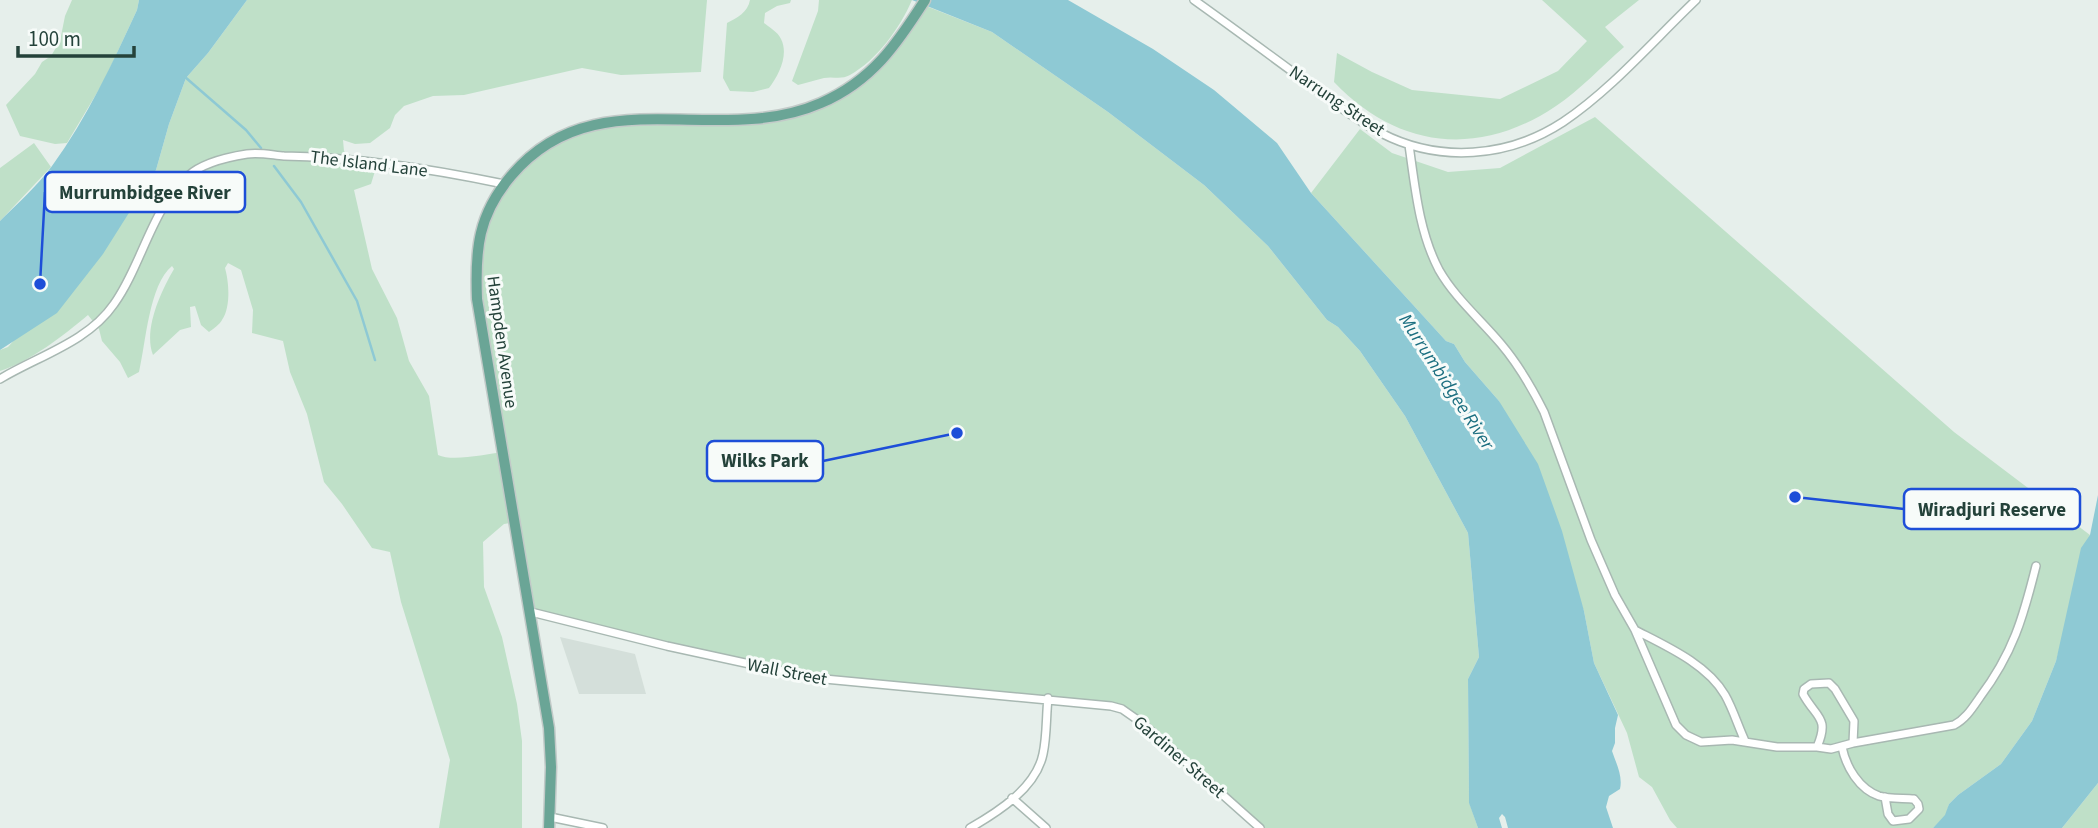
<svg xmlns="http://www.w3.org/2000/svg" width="2098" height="828" font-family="'Source Sans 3',sans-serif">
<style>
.built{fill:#d4dfda}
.green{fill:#bfe0c8}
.water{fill:#8ec9d4}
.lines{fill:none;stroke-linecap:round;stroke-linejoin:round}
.stream{stroke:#8ec9d4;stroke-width:2.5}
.minor-casing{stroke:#a8b8b2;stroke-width:10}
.major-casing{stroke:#c2cac8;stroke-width:13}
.minor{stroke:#fff;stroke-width:7}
.major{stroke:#6aa596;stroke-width:10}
.labels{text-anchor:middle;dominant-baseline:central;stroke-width:6;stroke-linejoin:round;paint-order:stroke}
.street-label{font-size:18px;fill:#24423a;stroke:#f7fbf9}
.water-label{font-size:19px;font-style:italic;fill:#1c6f80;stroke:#f7fbf9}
.leader{fill:none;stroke:#1d4ed8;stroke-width:2.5}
.callout-dot{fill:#1d4ed8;stroke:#f7fbf9;stroke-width:2.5}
.callout{fill:#f7fbf9;stroke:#1d4ed8;stroke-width:2.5}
.callout-label{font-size:19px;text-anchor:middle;font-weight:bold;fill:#24423a}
</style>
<rect width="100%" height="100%" fill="#e6efeb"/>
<path class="built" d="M560 637 635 654 646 694H579Z"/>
<path class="green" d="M72 0H139L137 10 104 81 67 143 55 144 20 136 6 105 35 74 42 62 51 56 60 41 65 16Z
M247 0H707L701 72 621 75 582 68 464 95 433 96 404 106 395 115 390 128 370 143 355 144 343 140 344 151 375 171 371 184 354 190 372 269 397 318 409 361 429 396 438 455C453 462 486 454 503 452L480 319 482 227 522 163 586 125 776 116 852 86 904 32H910L926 6 992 32 1108 112 1204 185 1268 246 1327 320 1338 327 1360 351 1405 416 1468 533 1479 657 1468 679 1469 802 1478 828H1260L1122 709 838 681 531 612 515 522 504 524 483 542 484 587 502 637 517 704 522 741V828H439L450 760 401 602 390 552 372 548 342 504 324 482 307 414 290 372 283 341 252 333 253 310 241 270 228 263 225 268C229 282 231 307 222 320 220 324 213 329 209 332L201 325 195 306 190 307 191 327 180 330 153 355C143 330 161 291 174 269L172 266C149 285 146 342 139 372L128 378 120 362 102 341 99 329 88 315C63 336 31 361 0 371V350L8 347 131 208 156 170 169 124 186 78 208 53Z
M750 0H791L790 3 777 6 765 13 764 23C769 27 778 32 781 39 789 55 779 75 769 88L753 92 730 91 723 78 727 23C737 18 748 12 750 0Z
M819 0H912C900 28 877 60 850 75 841 80 833 76 824 78 815 80 807 83 798 85L792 81 818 11Z
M1542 0H1639L1605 27 1624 47C1602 66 1580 90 1556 106 1479 158 1398 149 1334 82L1337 53 1372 72 1412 90 1500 99 1558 71 1587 41Z
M1595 117 1954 432 2090 535 2056 661 2032 721 2001 764 1958 795 1949 804 1946 815 1933 828H1677L1670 820 1652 787 1639 777 1627 733 1594 663 1584 611 1499 401 1465 362 1454 344 1446 341 1311 193 1360 129 1392 153 1448 172 1500 168Z
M34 143 51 167 0 221V168Z
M2098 783V828H2062Z"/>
<path class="water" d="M139 0H247L208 53 186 78 169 124 156 170 103 254 57 313 0 350V221C17 204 37 186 52 166 87 118 112 64 137 10Z
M912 0H1068L1153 49 1214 90 1277 143 1311 193 1446 341 1454 344 1465 362 1499 401 1538 464 1562 531 1584 611 1594 663 1618 715 1615 728V743L1612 751C1616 763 1623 776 1620 789L1609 796 1606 807 1613 828H1508L1505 817 1502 814 1499 818 1502 828H1478L1469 803 1468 679 1479 657 1468 533 1405 416 1360 351 1338 327 1327 320 1268 246 1204 185 1108 112 992 32Z
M2098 495V783L2062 828H1933L1945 815 1949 804 1958 795 2001 764 2032 721 2056 661 2081 548 2090 535Z"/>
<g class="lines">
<path class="stream" d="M185 77 246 130 261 148
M274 166 301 202 357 301 375 360"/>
<defs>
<path id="minor" d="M1194 0C1229 25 1263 50 1297 75 1324 95 1351 117 1381 133 1439 163 1508 158 1563 122 1612 89 1653 41 1696 0
M1409 145C1415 187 1419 232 1439 270 1455 298 1480 319 1501 344 1518 364 1532 388 1544 412L1591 540 1615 595 1635 630 1676 725 1686 735 1701 742 1732 740 1777 747H1817L1831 749 1853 743 1954 725C1966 719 1973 707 1980 697 2013 653 2023 618 2036 566
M0 379C38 356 88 342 114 304 142 265 151 209 188 176 202 163 228 157 247 154 259 152 272 155 284 156 357 157 432 169 504 184
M531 612 667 646 814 678 1111 706 1122 709 1142 723 1260 828
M1635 630C1666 646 1707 664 1725 695 1733 709 1738 726 1745 741
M1817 747C1830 717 1816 718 1803 694L1804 689 1811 684 1829 683 1835 689 1854 721 1853 743
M1842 747C1846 767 1859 789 1879 796 1889 799 1904 798 1914 799L1918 804 1919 809 1909 819 1893 821 1888 814 1885 797
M1012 798 1046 828
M550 817 603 828
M970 828C998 812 1036 788 1043 754 1047 736 1046 716 1048 698"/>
<path id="major" d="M549 828 551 767 549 728 477 299C475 249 478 215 511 176 595 76 716 149 821 103 872 81 897 44 925 0"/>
</defs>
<use href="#minor" class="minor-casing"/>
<use href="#major" class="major-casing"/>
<use href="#minor" class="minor"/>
<use href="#major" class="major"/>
</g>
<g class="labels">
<g class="street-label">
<text transform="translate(1337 101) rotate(34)">Narrung Street</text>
<text transform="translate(369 164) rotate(7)">The Island Lane</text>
<text transform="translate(502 342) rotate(82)">Hampden Avenue</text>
<text transform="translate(787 672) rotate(11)">Wall Street</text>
<text transform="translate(1179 757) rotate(41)">Gardiner Street</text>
</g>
<g class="water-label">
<text transform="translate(1446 382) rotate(57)">Murrumbidgee River</text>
</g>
</g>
<path class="leader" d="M40 284L45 192M957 433L823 461M1795 497L1904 509"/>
<g class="callout-dot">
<circle cx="40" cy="284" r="7"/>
<circle cx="957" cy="433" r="7"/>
<circle cx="1795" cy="497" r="7"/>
</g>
<g class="callout">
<rect x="45" y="172" width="200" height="40" rx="7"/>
<rect x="707" y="441" width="116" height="40" rx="7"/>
<rect x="1904" y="489" width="176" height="40" rx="7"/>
</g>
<g class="callout-label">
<text x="145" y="199">Murrumbidgee River</text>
<text x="765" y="467">Wilks Park</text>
<text x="1992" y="516">Wiradjuri Reserve</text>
</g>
<path d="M18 46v10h116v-10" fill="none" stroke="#24423a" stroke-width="3.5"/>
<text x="28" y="46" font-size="21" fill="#24423a" stroke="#f7fbf9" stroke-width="5" paint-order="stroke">100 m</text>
</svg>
